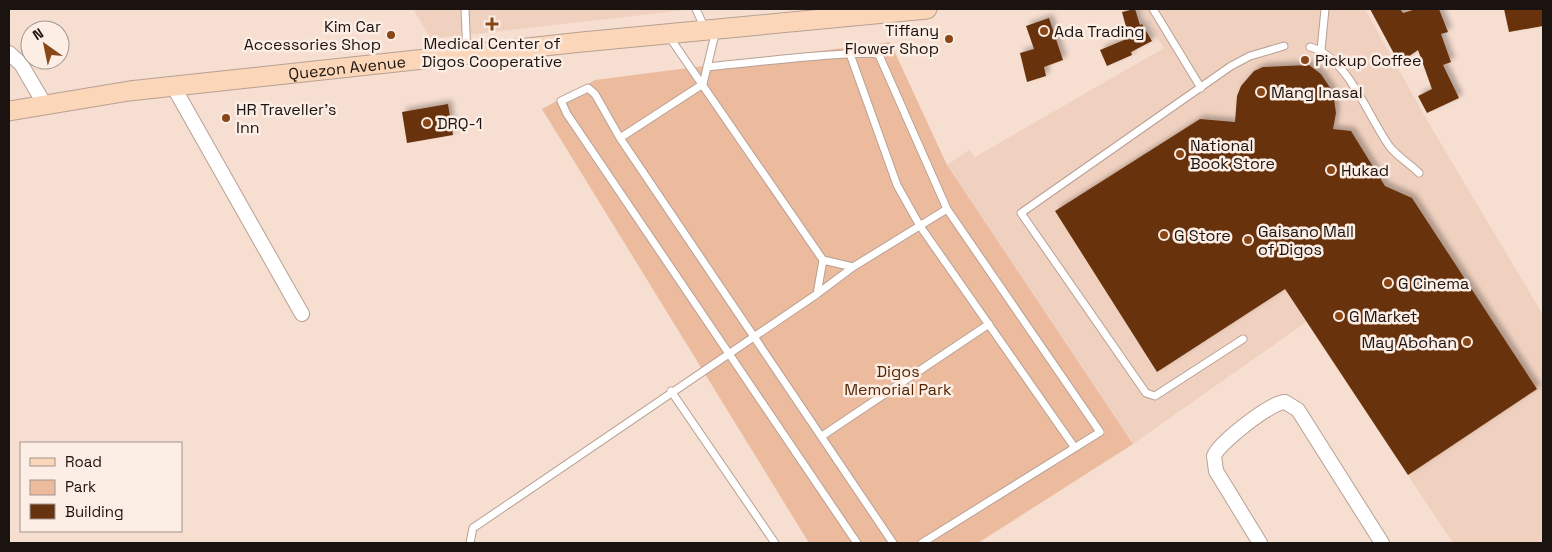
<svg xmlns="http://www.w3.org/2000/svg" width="1552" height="552" font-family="'Space Grotesk',sans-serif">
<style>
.built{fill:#f0d1bf}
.green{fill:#ecbb9e}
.building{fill:#67330f;filter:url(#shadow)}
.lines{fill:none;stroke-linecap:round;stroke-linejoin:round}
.lane-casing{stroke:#b7a094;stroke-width:9}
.street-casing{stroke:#b7a094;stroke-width:16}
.secondary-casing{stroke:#b7a094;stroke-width:21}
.lane{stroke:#fff;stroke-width:7}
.street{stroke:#fff;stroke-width:14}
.secondary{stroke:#fbd6b8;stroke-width:19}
.poi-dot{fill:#894617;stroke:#fcede5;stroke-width:2}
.labels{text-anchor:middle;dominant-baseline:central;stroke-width:5;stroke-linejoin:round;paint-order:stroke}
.poi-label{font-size:16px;fill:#1b130f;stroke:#fcede5;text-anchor:start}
.street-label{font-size:16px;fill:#1b130f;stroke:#fcede5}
.park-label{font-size:16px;fill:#562602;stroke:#fcede5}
</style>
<defs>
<filter id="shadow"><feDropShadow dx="4" dy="-4" stdDeviation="2.5" flood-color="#0004"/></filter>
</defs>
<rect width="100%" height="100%" fill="#f6ded0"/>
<path class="built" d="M413 9H694L431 39Z
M1140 9H1365L1428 122 1543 315V543H1453L1306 322 1133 444 947 165 969 150 975 157 1164 48Z"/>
<path class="green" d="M890 42 947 165 1133 444 978 543H809L542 109 595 80Z"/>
<path class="building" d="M1135 9 1140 25 1142 24 1152 41 1131 52 1132 55 1107 66 1100 50 1129 38 1122 12Z
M1370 9H1400L1403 13 1416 9H1439L1448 32 1441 34 1451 62 1443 65 1459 98 1427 113 1418 96 1432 89 1418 50 1399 63Z
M1504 9H1543V26L1509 32Z
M1049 18 1063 60 1044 67 1046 76 1027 82 1020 53 1034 49 1026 26Z
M1309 65 1321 74 1333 92 1336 113 1333 129 1351 131 1385 186 1412 198 1537 389 1408 475 1285 289 1157 372 1055 211 1200 119 1235 122 1237 96 1241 86 1254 71 1263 67Z
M448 104 453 135 407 143 402 112Z"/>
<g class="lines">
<defs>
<path id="lane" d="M465 9 467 54
M696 9 705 29
M1153 9 1201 88
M668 35 823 260
M1310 47C1348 57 1368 117 1390 147 1397 156 1410 164 1419 173
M1321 50 1325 9
M850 54 897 185 920 226 1075 448
M707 67C731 65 868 48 879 55L947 209 1100 432 922 543
M620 138 703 84 716 30
M817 294 853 267
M1243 339 1155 396 1146 393 1021 213 1231 66 1250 56 1284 46
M671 391 775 543
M822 436 989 324
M470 543 473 528 817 294 823 260 853 267 947 209
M857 543 567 114 561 101 588 88 595 94 620 138 893 543"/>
<path id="street" d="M9 53 21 64 45 105
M173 86 302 314
M1260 543 1216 471 1214 456C1219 443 1271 402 1285 402L1298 410 1382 543"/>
<g id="secondary">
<path id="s1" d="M9 111 129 91 582 42 927 9"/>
</g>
</defs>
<use href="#lane" class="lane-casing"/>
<use href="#street" class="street-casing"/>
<use href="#secondary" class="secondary-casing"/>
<use href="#lane" class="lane"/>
<use href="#street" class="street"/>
<use href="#secondary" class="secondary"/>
</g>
<g class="poi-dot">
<path d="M489.5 16.5h5v5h5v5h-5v5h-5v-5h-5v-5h5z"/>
<circle cx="1044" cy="31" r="5"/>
<circle cx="391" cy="35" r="5"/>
<circle cx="949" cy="39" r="5"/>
<circle cx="1305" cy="60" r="5"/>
<circle cx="1261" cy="92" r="5"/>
<circle cx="226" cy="118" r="5"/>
<circle cx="427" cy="123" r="5"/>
<circle cx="1180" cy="154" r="5"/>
<circle cx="1331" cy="170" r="5"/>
<circle cx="1164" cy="235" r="5"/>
<circle cx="1248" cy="240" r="5"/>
<circle cx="1388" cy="283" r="5"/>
<circle cx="1339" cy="316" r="5"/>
<circle cx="1467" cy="342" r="5"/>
</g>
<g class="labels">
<g class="poi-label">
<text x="381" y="26" text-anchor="end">Kim Car<tspan x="381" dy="18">Accessories Shop</tspan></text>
<text x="939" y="30" text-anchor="end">Tiffany<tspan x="939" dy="18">Flower Shop</tspan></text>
<text x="1054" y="31">Ada Trading</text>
<text x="492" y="43" text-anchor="middle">Medical Center of<tspan x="492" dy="18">Digos Cooperative</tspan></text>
<text x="1315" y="60">Pickup Coffee</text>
<text x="1271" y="92">Mang Inasal</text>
<text x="236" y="109">HR Traveller's<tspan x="236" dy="18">Inn</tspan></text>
<text x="437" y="123">DRQ-1</text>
<text x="1190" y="145">National<tspan x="1190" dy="18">Book Store</tspan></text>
<text x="1341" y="170">Hukad</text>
<text x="1258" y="231">Gaisano Mall<tspan x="1258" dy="18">of Digos</tspan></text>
<text x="1174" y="235">G Store</text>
<text x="1398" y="283">G Cinema</text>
<text x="1349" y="316">G Market</text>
<text x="1457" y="342" text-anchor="end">May Abohan</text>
</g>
<g class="street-label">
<text stroke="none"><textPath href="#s1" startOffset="341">Quezon Avenue</textPath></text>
</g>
<g class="park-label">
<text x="898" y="371">Digos<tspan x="898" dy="18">Memorial Park</tspan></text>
</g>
</g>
<rect width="1552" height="552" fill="none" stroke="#1b130f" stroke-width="20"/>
<rect x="20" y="442" width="162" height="90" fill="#fcede5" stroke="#a2968f"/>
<rect x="30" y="458" width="25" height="8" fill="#fbd6b8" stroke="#a2968f"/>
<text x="65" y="467" font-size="15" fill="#1b130f">Road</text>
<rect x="30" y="480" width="25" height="15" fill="#ecbb9e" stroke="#a2968f"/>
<text x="65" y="492" font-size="15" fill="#1b130f">Park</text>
<rect x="30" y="504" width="25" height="15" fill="#67330f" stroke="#a2968f"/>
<text x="65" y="517" font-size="15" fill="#1b130f">Building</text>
<g transform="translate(45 45) rotate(327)"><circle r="24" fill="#fcede5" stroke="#a2968f"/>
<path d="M0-4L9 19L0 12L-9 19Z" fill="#894617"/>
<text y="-8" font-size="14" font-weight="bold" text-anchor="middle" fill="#1b130f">N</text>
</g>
</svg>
